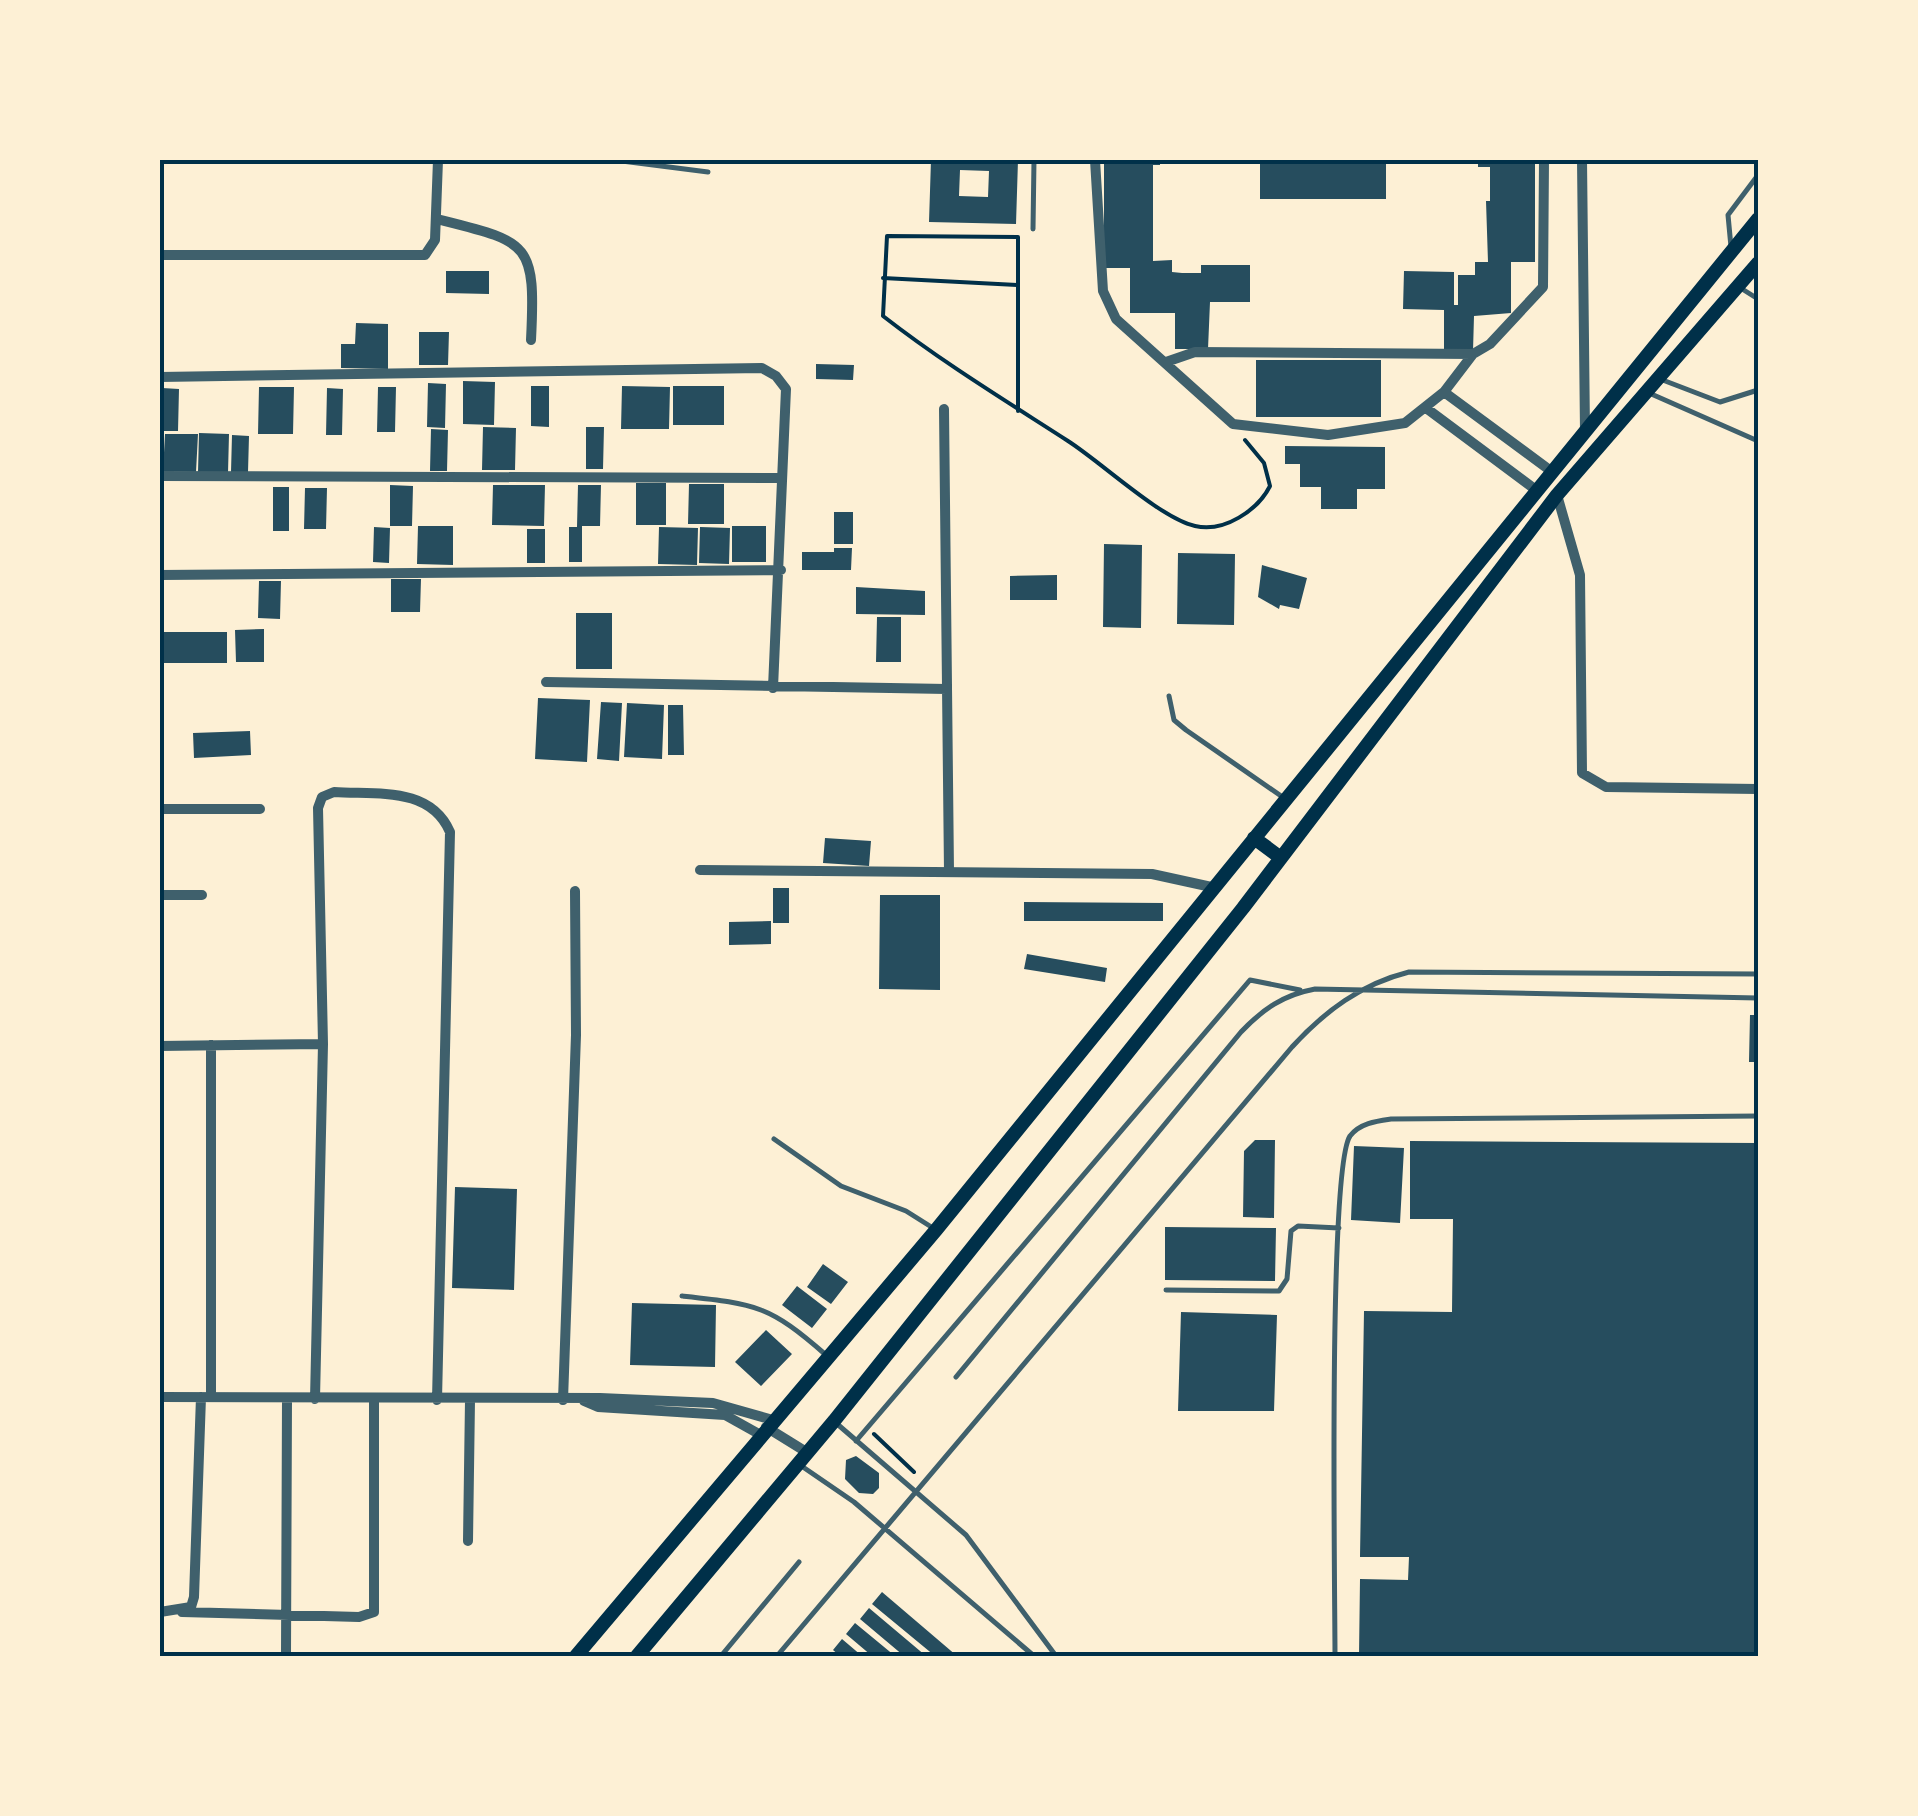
<svg xmlns="http://www.w3.org/2000/svg" width="1918" height="1816" font-family="'PT Sans Narrow',sans-serif">
<style>
.building{fill:#264d5e;fill-rule:evenodd}
.lines{fill:none;stroke-linecap:round;stroke-linejoin:round}
.path{stroke:#003049;stroke-width:4}
.service{stroke:#3f606c;stroke-width:5}
.minor{stroke:#3f606c;stroke-width:10}
.secondary{stroke:#003049;stroke-width:14}
.neatline{fill:none;stroke:#003049;stroke-width:4}
</style>
<rect width="100%" height="100%" fill="#fdf0d5"/>
<path class="building" d="M931 160H1018L1016 224 929 222ZM960 170 989 171 988 197 959 196Z
M1104 160H1160V165H1153V261L1172 260V272L1182 273H1201V265H1250V302H1210L1208 349H1175V313H1130V268H1104Z
M1260 160H1386V199H1260Z
M1478 160 1535 163V262H1511V313L1474 316 1473 351H1444V310L1403 309 1404 271 1454 272V305H1458V275H1475V262H1488L1486 201H1490V167H1478Z
M446 271H489V294L446 293Z
M356 323 388 324V369L341 368V344H355Z
M419 332H449L448 365H419Z
M1256 360H1381V417H1256Z
M816 364 854 365 853 380 816 379Z
M463 381 495 382 494 425 463 424Z
M428 383 446 384 445 428 427 427Z
M531 386H549V427L531 426Z
M622 386 670 387 669 429H621Z
M673 386H724V425H673Z
M259 387H294L293 434H258Z
M378 387H396L395 432H377Z
M162 388 179 389 178 431H161Z
M327 388 343 389 342 435H326Z
M483 427 516 428 515 470H482Z
M586 427H604L603 469H586Z
M431 429 448 430 447 471H430Z
M199 433 229 434 228 473 198 472Z
M165 434H198L196 472 163 471Z
M232 435 249 436 248 472H231Z
M1285 446 1385 447V489H1357V509H1321V487H1300V464H1285Z
M636 483H666V525H636Z
M689 484H724V524H688Z
M390 485 413 486 412 526H390Z
M493 485H545L544 526 492 525Z
M578 485H601L600 526H582V562H569V527H577Z
M273 487H289V531H273Z
M305 488H327L326 529H304Z
M834 512H853V544H834Z
M418 526H453V565L417 564Z
M732 526H766V562H732Z
M374 527 390 528 389 563 373 562Z
M659 527 698 528 697 565 658 564Z
M700 527 730 528 729 564 699 563Z
M527 529H545V563H527Z
M1104 544 1142 545 1141 628 1103 627Z
M834 548H852L851 570H802V552H834Z
M1178 553 1235 554 1234 625 1177 624Z
M1262 565 1307 578 1299 609 1280 605 1279 609 1258 597Z
M1057 575V600H1010V576Z
M391 579H421L420 612H391Z
M259 581H281L280 619 258 618Z
M856 587 925 591V615L856 614Z
M576 613H612V669H576Z
M877 617H901V662H876Z
M264 629V662H236L235 630Z
M160 632H227V663H160Z
M538 698 590 700 587 762 535 759Z
M601 702 622 703 619 761 597 759Z
M627 703 664 705 662 759 624 757Z
M668 705H683L684 755H668Z
M250 731 251 755 194 758 193 733Z
M825 838 871 841 869 866 823 863Z
M773 888H789V923H773Z
M880 895H940V990L879 989Z
M1024 902 1163 903V921H1024Z
M771 921V944L729 945V922Z
M1027 954 1107 968 1105 982 1024 969Z
M1750 1015H1758V1062H1749Z
M1255 1140H1275L1274 1218 1243 1217 1244 1151Z
M1410 1141 1758 1143V1656H1359L1360 1579 1408 1580 1409 1557H1360L1364 1311 1452 1312 1453 1219H1410Z
M1354 1146 1404 1148 1400 1223 1351 1220Z
M455 1187 517 1189 514 1290 452 1288Z
M1165 1227 1276 1228 1275 1281 1165 1280Z
M823 1264 848 1282 831 1304 807 1287Z
M797 1286 827 1309 812 1328 782 1305Z
M632 1303 716 1305 715 1367 630 1365Z
M1181 1312 1277 1315 1274 1411H1178Z
M766 1330 792 1354 761 1386 735 1362Z
M856 1456 879 1473V1488L873 1494 859 1493 845 1479 846 1460Z
M882 1592 957 1656H935L872 1604Z
M869 1608 926 1656H904L860 1619Z
M855 1623 895 1656H872L846 1634Z
M842 1639 862 1656H840L833 1650Z"/>
<g class="lines">
<path class="path" d="M883 278 1017 285
M1018 411V237L887 236 883 316C942 362 1006 401 1068 441 1101 462 1160 518 1195 526 1224 533 1258 510 1270 486L1264 463 1245 440
M874 1434 914 1472"/>
<path class="service" d="M614 160 708 172
M1033 229 1034 160
M1731 247 1728 215 1758 175
M1739 287 1758 299
M1660 379 1720 402 1758 390
M1649 393 1758 441
M1169 696 1174 720 1186 730 1284 798
M774 1139 841 1186 906 1211 933 1228
M1166 1290 1279 1291 1287 1279 1291 1231 1298 1226 1339 1228
M682 1296C756 1304 769 1305 826 1355
M956 1377 1241 1032C1263 1009 1283 995 1315 989L1758 998
M836 1423 966 1535 1056 1656
M856 1441 1250 980 1300 990
M800 1465 854 1502 1034 1656
M721 1656 799 1562
M777 1656 1292 1047C1325 1011 1361 984 1409 972L1758 974
M1335 1656C1335 1586 1328 1169 1350 1136 1360 1123 1377 1121 1391 1119L1758 1116"/>
<path class="minor" d="M1095 160 1103 291 1116 319 1233 424 1328 435 1405 423 1444 392 1473 354
M1582 160 1585 431
M437 219C529 242 536 241 531 340
M160 255H425L435 240 438 160
M1166 362 1195 352 1473 354 1490 344 1543 287 1544 160
M160 377 762 368 776 376 786 389 773 688
M1444 392 1551 471
M1426 408 1536 490
M944 409 949 872
M160 476 782 478
M1557 495 1580 575 1582 773 1606 787 1758 789
M160 575 781 570
M546 682 947 689
M160 809H260
M700 870 1152 874 1216 888
M160 895H202
M160 1046 323 1044
M160 1397 600 1398 713 1403 773 1420
M211 1397V1045
M315 1399 323 1044 318 808 322 797 334 792C377 795 430 786 450 832L437 1400
M563 1400 576 1035 575 891
M584 1401 598 1407 725 1415 759 1434
M766 1427 808 1453
M468 1541 470 1400
M160 1612 191 1607 194 1597 201 1397
M182 1612 359 1617 374 1612V1399
M286 1656 287 1398"/>
<path class="secondary" d="M1254 838 1281 858
M576 1656 936 1230 1758 219
M637 1656 834 1421 1243 908 1557 495 1758 263"/>
</g>
<rect width="1918" height="1816" fill="none" stroke="#fdf0d5" stroke-width="325"/>
<rect x="162" y="162" width="1594" height="1492" class="neatline"/>
</svg>
